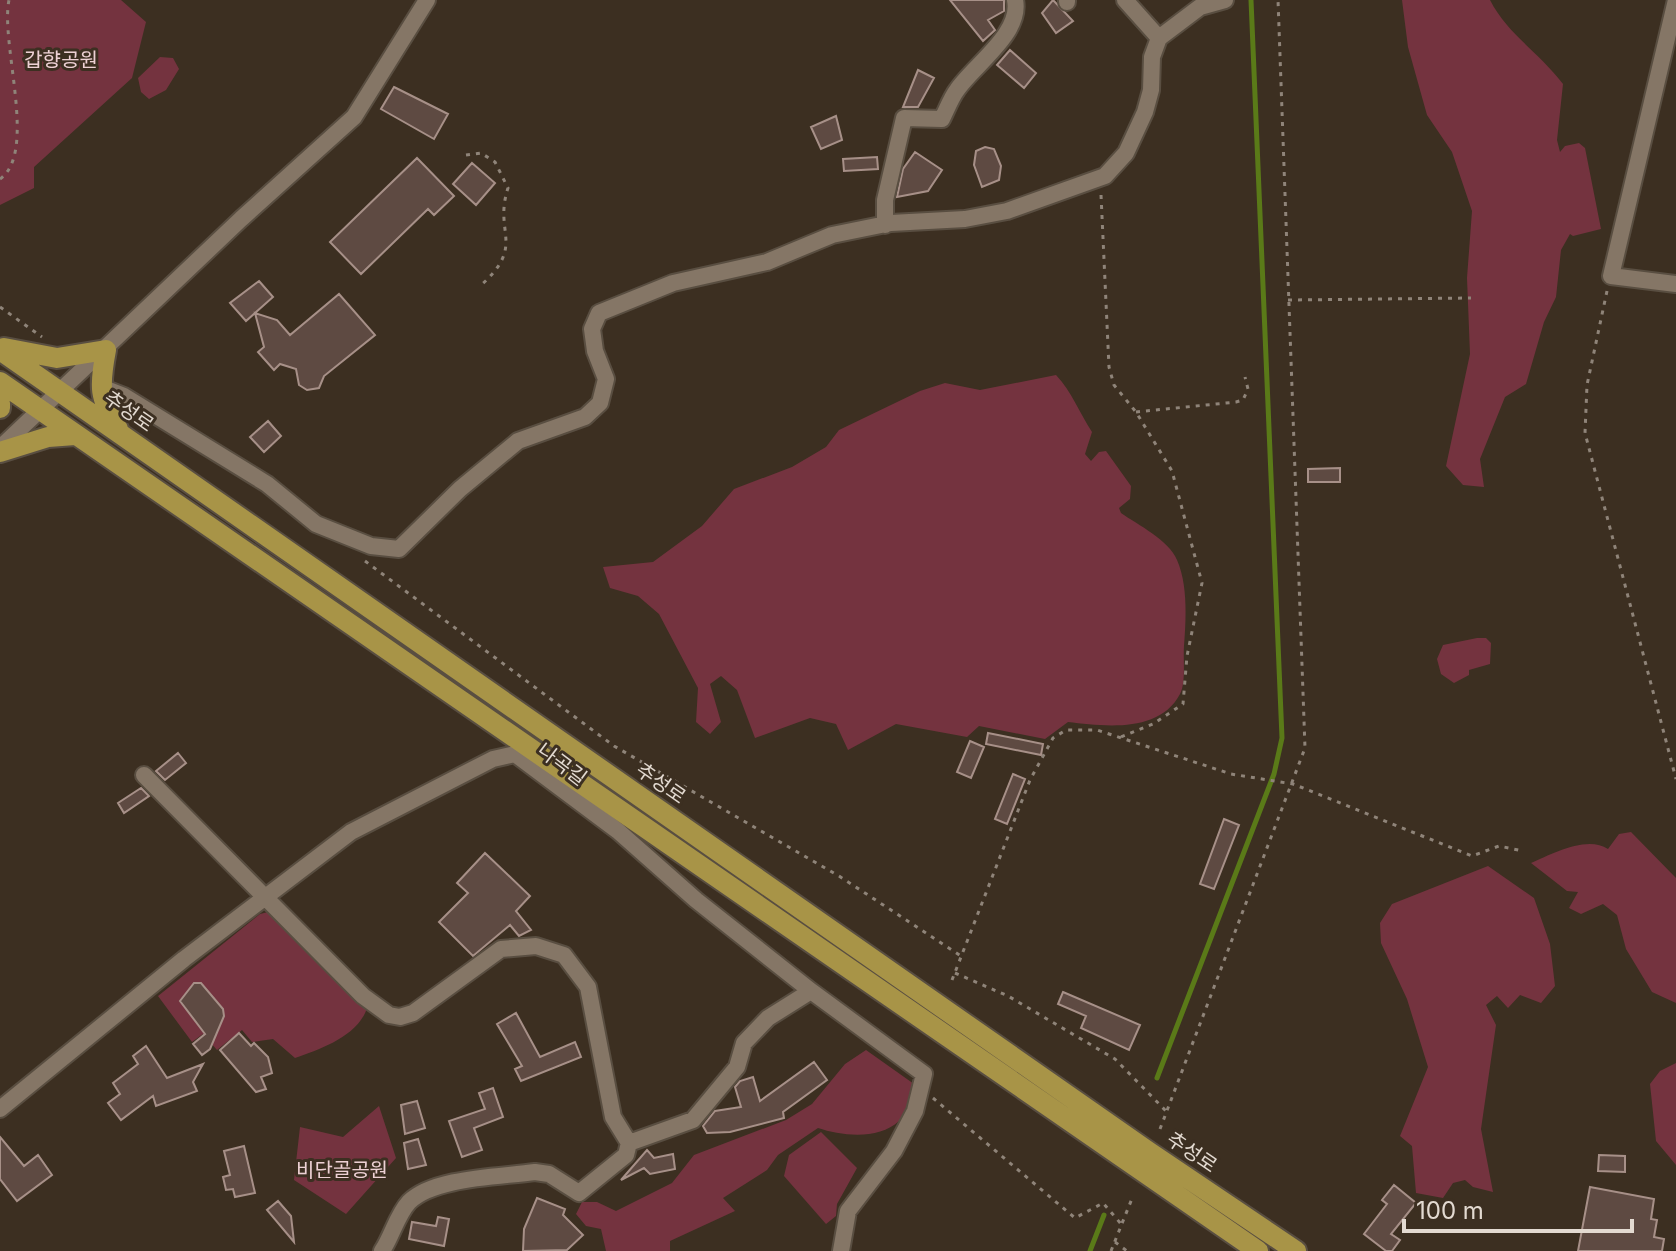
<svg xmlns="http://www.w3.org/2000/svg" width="1676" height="1251" font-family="Inter,'Noto Sans KR',sans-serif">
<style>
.green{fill:#74333f}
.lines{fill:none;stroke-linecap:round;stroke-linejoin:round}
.stream{stroke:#5a7a18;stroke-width:5}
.building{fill:#5e4a42;stroke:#a79088;stroke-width:2}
.minor-casing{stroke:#594e41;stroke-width:20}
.major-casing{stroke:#594e41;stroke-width:24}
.path{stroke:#8f8479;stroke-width:3;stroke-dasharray:4 6;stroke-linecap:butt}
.minor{stroke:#857666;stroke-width:16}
.major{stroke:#a89447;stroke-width:20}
.labels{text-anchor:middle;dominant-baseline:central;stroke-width:6;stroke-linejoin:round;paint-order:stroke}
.park-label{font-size:20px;fill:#edd1d4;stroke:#3c2f21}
.street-label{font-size:20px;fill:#e3dad1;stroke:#3c2f21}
</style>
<rect width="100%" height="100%" fill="#3c2f21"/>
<path class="green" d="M0 0H121L146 22 132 78 34 167V188L0 205Z
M1402 0H1490C1508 35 1539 52 1563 84L1557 140 1560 152 1565 146 1579 143 1585 148 1601 229 1573 236 1570 234 1561 250 1556 297 1544 322 1526 384 1505 397 1480 459 1484 487 1463 485 1446 466 1470 354 1467 278 1472 211 1452 152 1427 115 1408 47Z
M160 57 173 58 179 69 166 90 149 99 141 92 138 78Z
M1056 375C1072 392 1079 412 1092 432L1085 454 1091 461 1099 452 1106 451 1131 486 1130 499 1119 508 1121 513C1138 525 1169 540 1177 560 1188 585 1186 619 1184 646 1183 659 1186 683 1180 694 1159 734 1103 726 1068 722L1045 739 979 726 967 737 896 724 848 750 836 724 810 718 755 738 737 690 721 676 710 684 721 722 710 734 696 722 698 688 659 614 638 596 610 588 603 567 653 562 702 526 734 489 792 467 826 447 839 430 920 391 945 383 980 390Z
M1477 638H1486L1491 643 1490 664 1469 670V675L1454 683 1441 674 1437 659 1443 645Z
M1631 832 1676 878V1003L1652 992 1626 949 1617 915 1603 904 1581 914 1569 908 1578 892 1567 891 1531 863C1552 854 1587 835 1608 849L1619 834Z
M1488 866 1534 898 1550 944 1555 986 1541 1003 1520 995 1508 1008 1497 996 1486 1005 1496 1025 1481 1129 1493 1192 1473 1187 1465 1180 1453 1183 1443 1198 1416 1193 1412 1146 1400 1136 1428 1067 1407 999 1381 943 1380 923 1392 904Z
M268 912 276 915 367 1008C358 1036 321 1049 295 1058L273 1039 252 1042 242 1030 217 1050 203 1034 192 1042 158 996 260 914Z
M866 1050 914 1084C910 1095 908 1112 899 1121 879 1140 842 1136 818 1128L778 1155 767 1170 723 1198 735 1211 670 1241V1251H606L601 1229 586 1226 576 1214 582 1202H597L616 1211 672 1183 694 1155 786 1120 812 1104 845 1064Z
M1676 1063V1165L1656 1141 1650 1084 1660 1071Z
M379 1106 396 1158 346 1214 294 1180 300 1127 343 1137Z
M821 1132 857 1168 837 1204 836 1216 826 1224 784 1176 789 1155Z"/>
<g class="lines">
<path class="stream" d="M1157 1078 1274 774 1282 738 1251 0
M1090 1251 1104 1215"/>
</g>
<path class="building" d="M950 0H1004V11L988 20 995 30 983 41Z
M1053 0 1073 21 1056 33 1042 13Z
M1010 50 1036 73 1024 88 997 65Z
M918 70 934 78 918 107H903Z
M394 87 448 114 434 139 381 109Z
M836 116 842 140 821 149 811 127Z
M985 147 994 149 1001 166 999 180 982 187 974 165 976 151Z
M915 152 942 170 928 191 897 197 903 169Z
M877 157 878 169 844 171 843 159Z
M417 158 454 196 434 215 428 209 361 274 330 242Z
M472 163 495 183 476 205 453 184Z
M259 281 273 297 246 321 230 303Z
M339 294 375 335 324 376 319 388 307 390 299 385 296 369 280 364 274 370 258 352 264 347 255 313 277 320 290 335Z
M268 421 281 436 264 452 250 437Z
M1340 468V482H1308V469Z
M988 733 1043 744 1041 755 986 744Z
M970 741 984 747 971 778 957 772Z
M178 753 186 763 165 780 156 771Z
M1013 774 1025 779 1007 824 995 819Z
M141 788 149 796 124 813 118 803Z
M1224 819 1239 825 1214 889 1200 884Z
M485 853 530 896 516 911 531 930 519 936 510 925 473 956 439 922 468 893 457 883Z
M194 983H201L223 1009 224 1016 210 1049 202 1055 193 1044 205 1034 180 1001Z
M1063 992 1140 1025 1129 1050 1081 1028 1086 1016 1058 1004Z
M516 1013 540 1057 575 1042 581 1057 521 1081 515 1069 522 1066 497 1024Z
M239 1033 251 1046 254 1043 268 1057 272 1073 261 1077 266 1089 256 1092 220 1050Z
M146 1046 167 1078 203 1064 193 1082 197 1091 156 1106 153 1096 121 1120 108 1103 120 1094 113 1083 138 1064 133 1056Z
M814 1062 827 1080 783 1112 784 1118 730 1132 707 1133 703 1126 715 1111 741 1107 735 1087 740 1081 753 1077 760 1101Z
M493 1088 503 1117 474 1128 482 1150 462 1157 449 1121 485 1109 479 1093Z
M417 1101 425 1128 405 1134 401 1105Z
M0 1137 24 1166 38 1155 52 1175 17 1201 0 1179Z
M418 1139 426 1165 408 1169 404 1143Z
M244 1146 255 1193 235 1197 233 1189 226 1190 223 1177 230 1175 224 1151Z
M647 1150 654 1158 673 1154 675 1169 650 1174 644 1168 621 1180Z
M1599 1155 1625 1156V1172L1598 1171Z
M1394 1185 1416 1203 1391 1234 1400 1240 1392 1251H1386L1364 1234 1387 1204 1382 1200Z
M1590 1187 1654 1199 1651 1219 1657 1220 1654 1237 1664 1239 1662 1251H1578Z
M537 1198 565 1209 563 1215 583 1235 567 1250 523 1251 524 1229Z
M278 1201 291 1216 294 1242 267 1210Z
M438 1217 449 1219 444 1246 409 1239 412 1222 436 1226Z"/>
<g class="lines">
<defs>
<path id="minor" d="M1067 0V2
M1125 0 1159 38
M1676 0 1611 276 1676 284
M885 225V200L904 118 942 119C947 109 951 98 957 90 974 65 1022 33 1015 0
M101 387 124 396 267 484 316 524 371 546 399 549 460 489 518 441 585 417 600 403 606 379 595 351 592 329 599 313 673 283 767 262 832 235 891 223 965 219 1007 211 1105 176 1126 153 1145 112 1151 90 1152 57 1159 38 1200 7 1225 0
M0 448 241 219 354 117 427 0
M144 775 363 996 389 1015 400 1017 413 1013 501 949 536 946 564 955 588 987 613 1117 629 1143
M0 1109 184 959 351 832 493 759 515 754 618 831 696 900 811 991 924 1074 915 1111 894 1151 848 1211 841 1251
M382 1251C392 1236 397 1215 409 1202 434 1177 501 1177 535 1172L549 1174 579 1193 626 1155 629 1143 693 1120 737 1067 744 1043 768 1018 811 991"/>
<path id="major" d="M4 348 57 358 106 350C99 387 99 397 118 429
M0 350 1149 1152 1296 1251
M0 382 1258 1251
M0 403V408
M0 452 48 437 75 435"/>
</defs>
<use href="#minor" class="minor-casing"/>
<use href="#major" class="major-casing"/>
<path class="path" d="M466 155 481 153 495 162 508 188C493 234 527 245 479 287
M0 179C38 152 0 44 9 0
M1101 195 1109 367 1114 385 1136 412 1172 471 1202 583 1187 656 1183 704 1153 724 1121 737
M1607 291 1587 385 1585 433 1676 779
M1288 300 1471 298
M0 307 42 337
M1136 412 1236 402 1243 400 1248 389 1245 377
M365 561 614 746 839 876 961 956
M955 973 1008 996 1115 1059 1166 1111
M952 980 1030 780 1053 738 1066 730H1097L1231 774 1293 784 1472 856 1499 846 1523 851
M933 1098 1075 1218 1103 1203 1122 1225
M1160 1129 1305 748 1278 0
M1115 1242 1127 1251
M1111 1251 1133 1196"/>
<use href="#minor" class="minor"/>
<use href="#major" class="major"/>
</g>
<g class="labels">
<g class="park-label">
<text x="61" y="60">갑향공원</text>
<text x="342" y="1170">비단골공원</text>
</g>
<g class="street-label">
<text transform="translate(129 411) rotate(35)">추성로</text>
<text transform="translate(562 764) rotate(37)">나곡길</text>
<text transform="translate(661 783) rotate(35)">추성로</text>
<text transform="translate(1192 1152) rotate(34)">추성로</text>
</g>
</g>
<path d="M1404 1219v12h228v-12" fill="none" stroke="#e3dad1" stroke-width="4"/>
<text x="1416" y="1219" font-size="24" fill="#e3dad1" stroke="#3c2f21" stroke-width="6" paint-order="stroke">100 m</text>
</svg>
